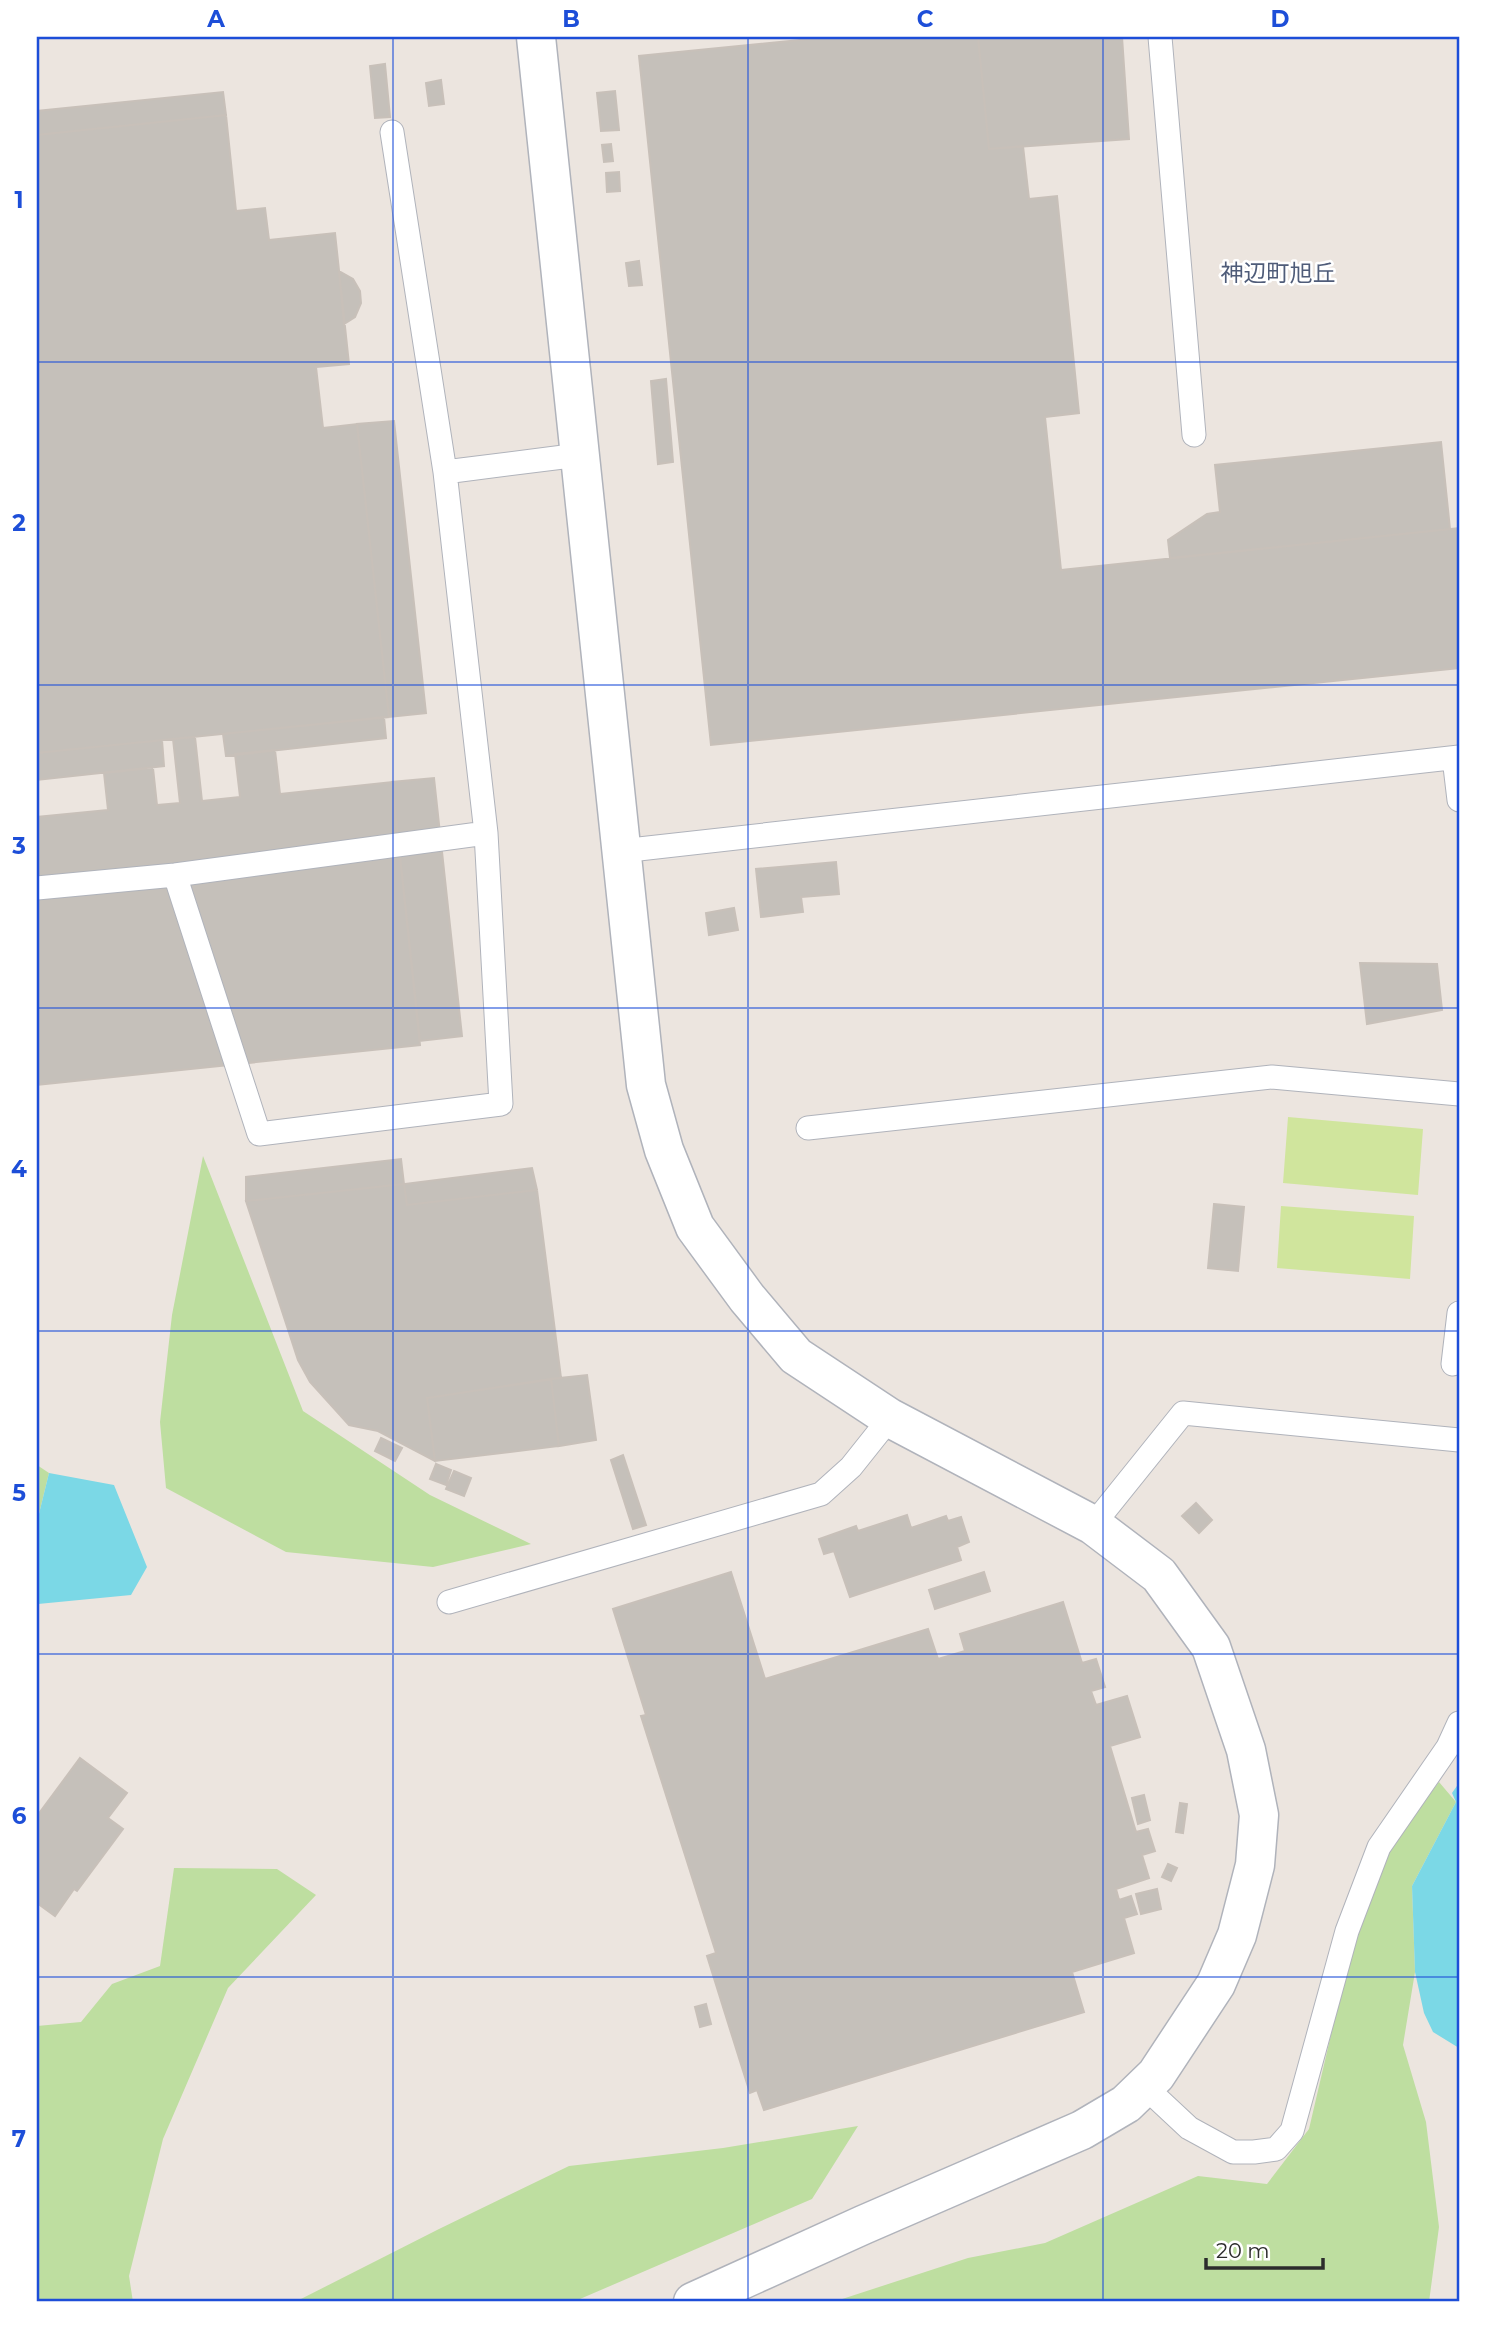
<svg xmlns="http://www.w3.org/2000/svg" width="1496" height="2339" font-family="Montserrat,'Noto Sans JP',sans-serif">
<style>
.green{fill:#bedea0}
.pitch{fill:#d0e59d}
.water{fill:#7bd8e6}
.building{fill:#c5c0ba;stroke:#c8c0b9;stroke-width:2}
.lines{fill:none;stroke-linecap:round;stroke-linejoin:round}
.lane-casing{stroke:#b0b3bb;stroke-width:25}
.secondary-casing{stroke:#b0b3bb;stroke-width:41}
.lane{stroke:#fff;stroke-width:23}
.secondary{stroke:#fff;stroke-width:38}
.grid{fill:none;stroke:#1d4ed8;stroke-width:2;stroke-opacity:0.55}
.labels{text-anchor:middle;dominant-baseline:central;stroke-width:5;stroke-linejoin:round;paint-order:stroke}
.quarter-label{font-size:23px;fill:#4f5c79;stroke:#fff}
.neatline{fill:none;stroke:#1d4ed8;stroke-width:2.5}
.grid-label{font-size:23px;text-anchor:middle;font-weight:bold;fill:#1d4ed8}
</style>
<rect width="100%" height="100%" fill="#ece5df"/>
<path class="green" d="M203 1156 303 1411 430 1495 531 1544 433 1567 286 1552 166 1488 160 1422 172 1315Z
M37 1465 49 1473 37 1522Z
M1439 1782 1456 1802 1412 1886 1415 1972 1403 2045 1426 2122 1439 2227 1429 2302H833L968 2258 1045 2243 1198 2176 1267 2184 1309 2129 1355 1932 1390 1846Z
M174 1868 277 1869 316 1895 228 1988 163 2139 129 2276 133 2302H37V2026L81 2022 112 1984 160 1966Z
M858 2126 812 2199 573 2302H295L439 2229 569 2166 723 2148Z"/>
<path class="pitch" d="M1288 1117 1423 1129 1418 1195 1283 1183Z
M1281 1206 1414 1216 1410 1279 1277 1268Z"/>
<path class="water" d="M49 1473 114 1485 147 1567 131 1595 38 1604 37 1522Z
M1459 1783V2048L1433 2032 1424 2013 1415 1972 1412 1886 1456 1802 1452 1793Z"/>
<path class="building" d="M830 37H978L989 149 1023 146 1029 199 1057 196 1079 413 1045 417 1061 570 1459 528V668L711 745 639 56Z
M978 37H1122L1129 139 989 149Z
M385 64 390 117 375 118 370 66Z
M441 80 444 104 429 106 426 83Z
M615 91 619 130 601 131 597 93Z
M223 92 226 115 37 135V111Z
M226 115 236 211 265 208 269 240 335 233 349 364 316 367 323 428 357 424 389 717 37 753V135Z
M611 144 613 161 604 162 602 145Z
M619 172 620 191 607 192 606 173Z
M639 261 642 285 629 286 626 263Z
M339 271 353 279 360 291 361 303 355 317 344 324Z
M666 379 673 462 658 464 651 381Z
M394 421 426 713 389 717 357 424Z
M1441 442 1450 529 1170 558 1168 540 1207 514 1220 512 1215 465Z
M384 717 386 738 226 756 223 734Z
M195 737 202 801 240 797 235 754 275 750 280 794 392 782 420 1045 37 1085V817L108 810 104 773 153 768 157 805 180 803 173 739Z
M162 740 164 766 37 780V753Z
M434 778 462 1036 420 1041 392 782Z
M836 862 839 894 801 897 803 912 761 917 756 869Z
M734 908 738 930 709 935 706 913Z
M1360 963 1437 964 1442 1010 1367 1024Z
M401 1159 404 1184 246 1201V1177Z
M532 1168 537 1190 407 1205 404 1184Z
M404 1184 407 1205 537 1190 561 1378 427 1398 435 1461 378 1431 349 1425 310 1382 298 1360 246 1201Z
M1214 1204 1244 1207 1238 1271 1208 1268Z
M587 1375 596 1440 559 1446 551 1379Z
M551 1379 559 1446 435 1461 427 1398Z
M381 1438 402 1448 395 1461 375 1451Z
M623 1455 646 1525 633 1529 611 1460Z
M436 1464 451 1470 446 1485 430 1479Z
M454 1471 471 1478 464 1496 446 1489Z
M1196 1503 1212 1520 1199 1533 1182 1516Z
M907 1515 911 1528 946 1516 948 1521 961 1517 969 1542 957 1547 961 1560 850 1597 834 1551 824 1554 819 1539 856 1526 858 1531Z
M731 1572 765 1679 928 1629 938 1659 965 1651 960 1634 1063 1602 1082 1663 1096 1659 1105 1687 1091 1691 1096 1705 1127 1696 1140 1737 1110 1746 1136 1832 1148 1829 1155 1851 1142 1855 1149 1878 1116 1889 1119 1900 1131 1896 1137 1914 1124 1918 1134 1953 1072 1972 1084 2012 764 2110 757 2090 750 2093 707 1956 716 1953 641 1716 646 1715 613 1609Z
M984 1572 990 1591 935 1609 929 1590Z
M80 1758 127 1793 108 1818 123 1829 77 1891 74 1889 55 1916 37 1903V1816Z
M1144 1795 1150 1820 1138 1824 1132 1798Z
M1180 1803 1187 1804 1183 1833 1176 1832Z
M1168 1864 1177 1868 1171 1881 1162 1877Z
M1157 1889 1161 1909 1141 1914 1136 1894Z
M706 2004 711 2024 700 2027 695 2007Z"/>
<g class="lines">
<defs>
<path id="lane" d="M1160 37 1194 435
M445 472 579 455
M1454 758 1459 800
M621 851 1459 757
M175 875 259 1134 501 1104 486 833 445 472 392 132
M37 888 175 875 486 833
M808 1128 1272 1077 1459 1094
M1453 1364 1459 1313
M1093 1525 1183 1413 1459 1440
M449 1602 821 1494 851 1467 890 1418
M1144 2086 1189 2128 1233 2152H1254L1276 2149 1292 2131 1347 1931 1379 1847 1448 1747 1459 1723"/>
<path id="secondary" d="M536 37 646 1085 664 1150 695 1227 747 1298 796 1356 890 1418 1093 1525 1159 1575 1211 1647 1246 1750 1259 1815 1255 1865 1237 1935 1216 1984 1156 2075 1126 2104 1082 2130 863 2225 693 2302"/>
</defs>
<use href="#lane" class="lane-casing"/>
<use href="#secondary" class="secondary-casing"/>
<use href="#lane" class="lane"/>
<use href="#secondary" class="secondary"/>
</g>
<path class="grid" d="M393 37V2302M748 37V2302M1103 37V2302M37 362H1459M37 685H1459M37 1008H1459M37 1331H1459M37 1654H1459M37 1977H1459"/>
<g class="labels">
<g class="quarter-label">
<text x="1278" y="273">神辺町旭丘</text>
</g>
</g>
<rect width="1496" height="2339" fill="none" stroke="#ffffff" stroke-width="77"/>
<path d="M1206 2258v10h117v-10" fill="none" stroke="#2c2c2c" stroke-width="3.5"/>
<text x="1216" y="2258" font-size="21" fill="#2c2c2c" stroke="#ffffff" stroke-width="5" paint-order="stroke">20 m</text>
<rect x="38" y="38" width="1420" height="2262" class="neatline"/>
<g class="grid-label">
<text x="216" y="27">A</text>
<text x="571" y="27">B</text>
<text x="925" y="27">C</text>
<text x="1280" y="27">D</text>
<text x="19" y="208">1</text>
<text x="19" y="531">2</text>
<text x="19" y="854">3</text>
<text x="19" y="1177">4</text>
<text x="19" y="1501">5</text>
<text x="19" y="1824">6</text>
<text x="19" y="2147">7</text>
</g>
</svg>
